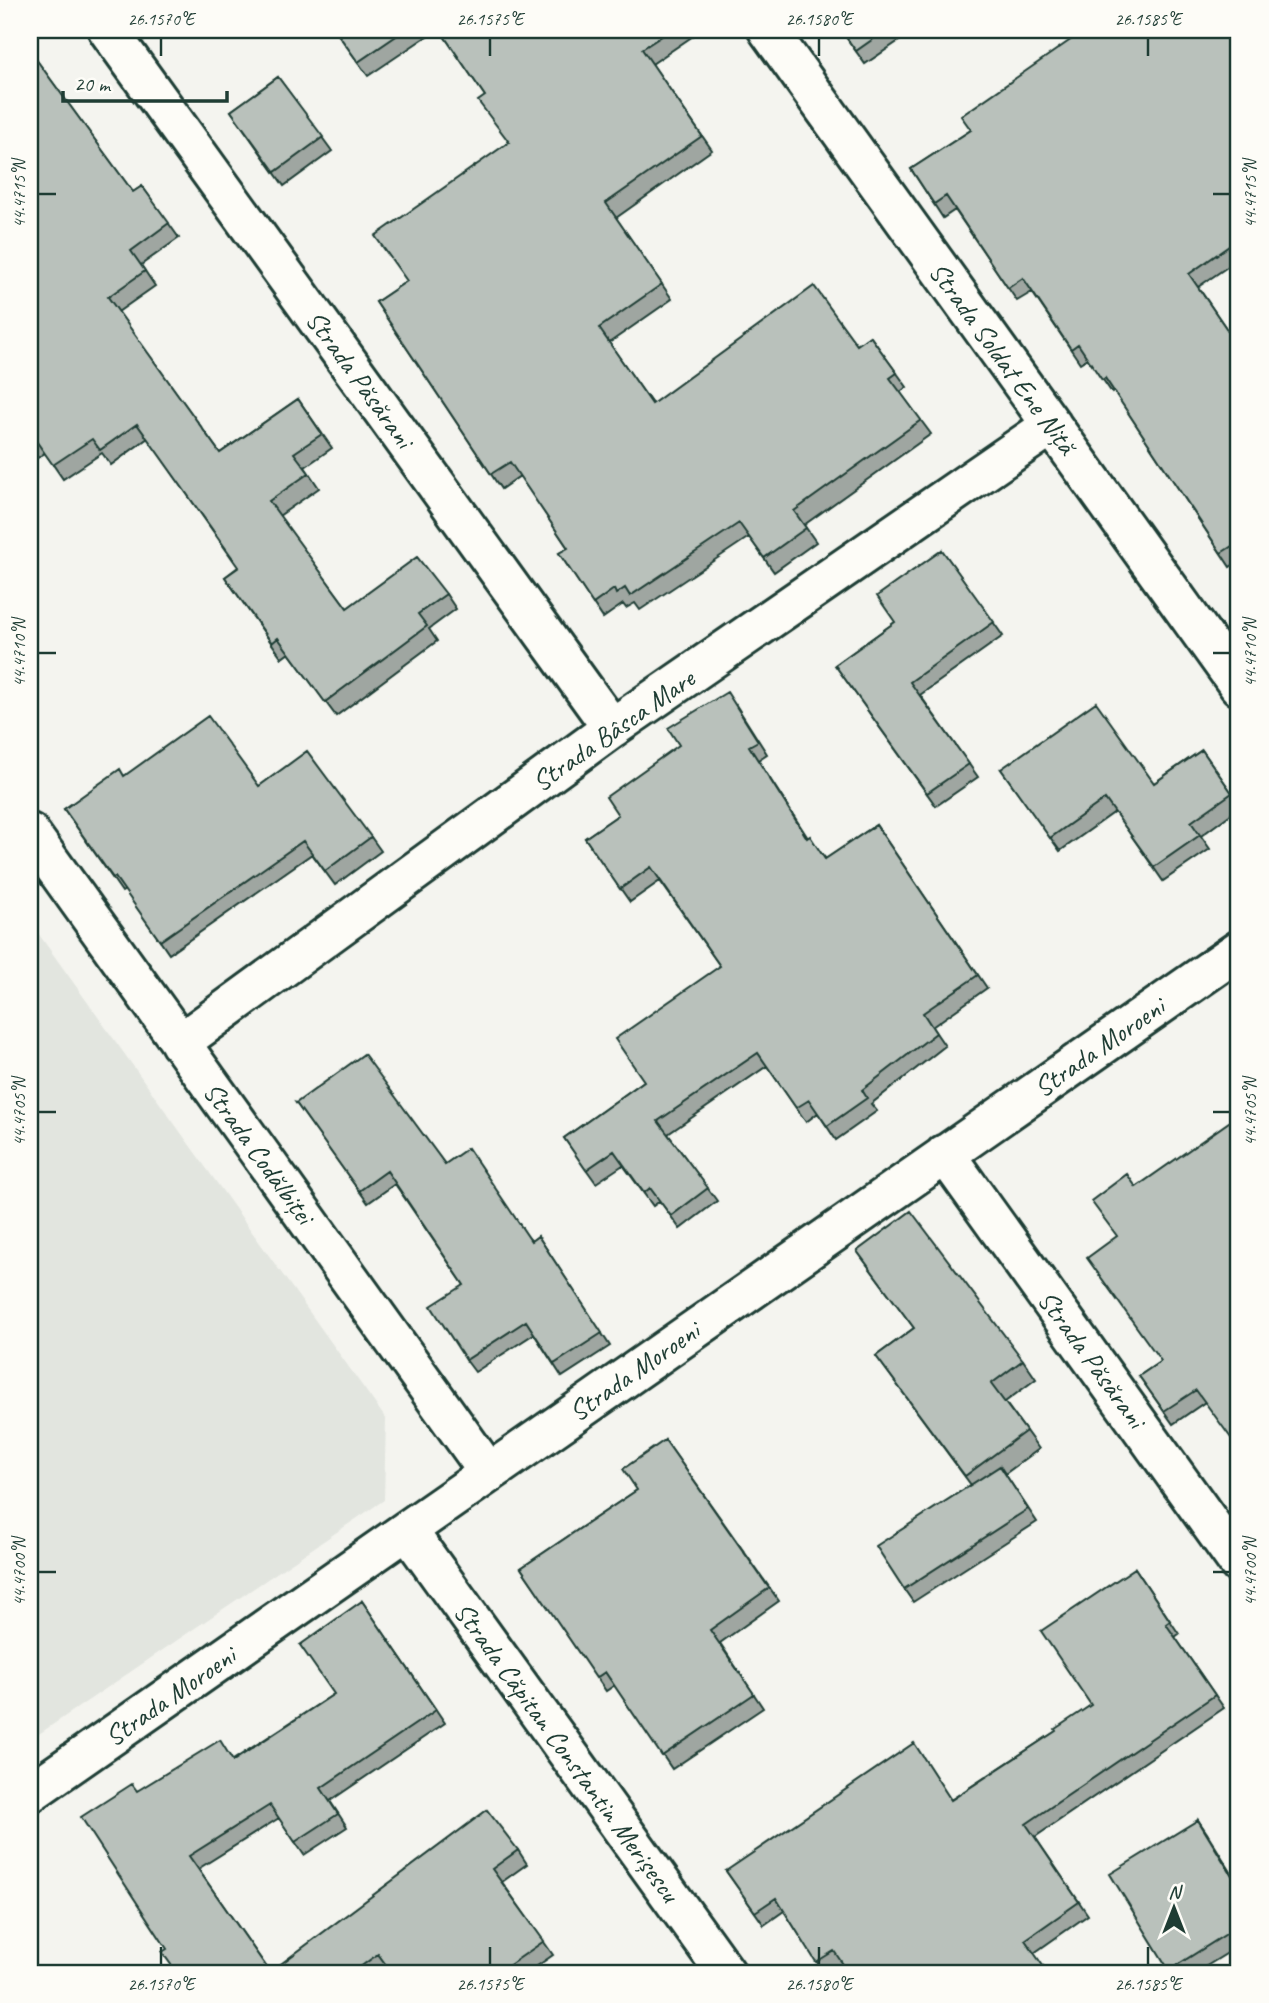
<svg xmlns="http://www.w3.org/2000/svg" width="1269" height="2003" font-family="Caveat,sans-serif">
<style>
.built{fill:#e2e5df}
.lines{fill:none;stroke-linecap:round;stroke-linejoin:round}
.minor-casing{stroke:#1f3d34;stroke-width:44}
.minor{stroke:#fdfcf7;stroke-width:38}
.wall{fill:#9fa6a1;stroke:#1f3d34;stroke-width:2}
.shaded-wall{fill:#828783;stroke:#1f3d34;stroke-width:2}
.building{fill:#b9c1bb;stroke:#1f3d34;stroke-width:2}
.ticks{fill:none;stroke:#1f3d34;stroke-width:2.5}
.labels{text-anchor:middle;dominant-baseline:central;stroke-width:5;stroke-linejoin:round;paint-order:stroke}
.street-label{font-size:28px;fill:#1f3d34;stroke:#fdfcf7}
.neatline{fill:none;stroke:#1f3d34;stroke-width:2.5}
.ticks-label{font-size:18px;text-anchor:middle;fill:#1f3d34}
</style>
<rect width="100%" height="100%" fill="#f4f4ef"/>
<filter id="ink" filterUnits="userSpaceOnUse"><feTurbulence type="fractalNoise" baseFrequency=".0143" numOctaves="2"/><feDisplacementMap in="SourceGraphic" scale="14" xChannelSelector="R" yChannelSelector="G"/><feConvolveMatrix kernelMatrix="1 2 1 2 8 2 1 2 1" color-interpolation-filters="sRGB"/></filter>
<g filter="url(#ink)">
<path class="built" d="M30 922 386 1419 384 1500 30 1740Z"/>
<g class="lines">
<defs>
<path id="minor" d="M108 30 612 728
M768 30 1239 686
M30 833 489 1473
M180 1043 612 728 1052 425
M945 1154 1239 1564
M407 1530 726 1973
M30 1793 1239 950"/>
</defs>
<use href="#minor" class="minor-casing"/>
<use href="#minor" class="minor"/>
</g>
<path class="wall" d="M335 30H436L368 76Z
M440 30H693L696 34 652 64 712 150 616 218 672 299 609 343 652 404 857 345 870 336 907 387 900 392 931 434 804 525 816 542 774 572 749 537 640 610 635 603 626 608 623 604 603 618 559 553 568 548 520 476 501 489 376 302 407 281 509 143 485 96Z
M841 30H915L865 64Z
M1239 30V259L1198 287 1239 347V561L1230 567 1114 391 1112 393 1088 358 1080 363 1032 292 1017 301 955 210 943 218 911 169 971 130Z
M30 51 133 192 142 186 179 238 141 265 155 286 118 312 220 453 298 399 332 448 305 467 319 488 279 516 347 608 446 594 456 609 429 629 437 641 336 716 289 653 282 658 225 577 238 567 148 438 111 465 102 453 63 479 45 453 30 463Z
M278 77 332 151 284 186 231 111Z
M942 550 1003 636 920 695 978 777 936 806 835 665 895 622Z
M736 705 767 754 758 760 808 838 826 859 876 825 987 988 932 1027 945 1046 871 1104 877 1111 836 1140 818 1113 806 1122 767 1066 668 1134 717 1201 680 1229 660 1201 653 1206 623 1165 596 1183 564 1138 644 1081 720 966 660 881 630 902 585 838 618 815Z
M1202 750 1239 803V808L1201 836 1210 849 1163 881 1115 812 1060 851 1001 769 1154 783Z
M124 776 259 786 371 837 381 851 335 885 312 854 169 954 125 890 122 892 64 809Z
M296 1103 445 1164 532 1241 538 1236 610 1346 562 1377 534 1334 475 1372 466 1360 464 1285 395 1184 368 1203Z
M1127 1174 1205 1402 1173 1424 1139 1376 1161 1361Z
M857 1251 1023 1360 1036 1379 1005 1402 1039 1449 1005 1474 1037 1522 913 1602 904 1589 971 1485 876 1356 914 1328Z
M665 1440 779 1601 720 1643 763 1708 672 1769 615 1685 606 1691 521 1568 637 1490Z
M1135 1568 1179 1634 1175 1637 1224 1708 1035 1837 1088 1915 1034 1953 843 1964 828 1973H824L784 1911 764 1925 726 1871 952 1799 1056 1731 1091 1705Z
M362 1601 445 1723 330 1801 347 1827 304 1855 279 1818 198 1869 270 1972 518 1850 527 1864 502 1882 553 1955 527 1973H392L388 1967 379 1973H177L167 1949 137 1791 233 1760 334 1694Z
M1198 1820 1239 1885V1946L1195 1973H1172L1169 1970Z"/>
<path class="shaded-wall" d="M1198 1820 1207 1833 1239 1885V1887Z"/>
<path class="building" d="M335 30H405L358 62Z
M440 30H671L642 49 702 136 606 203 662 284 599 328 652 404 814 286 857 345 870 336 897 373 890 378 921 420 794 511 806 528 764 558 739 523 630 596 625 588 616 594 614 589 593 604 559 553 568 548 510 462 491 474 376 302 407 281 375 236 509 142 478 101 485 96Z
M841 30H886L856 51Z
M1085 30H1239V239L1189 274 1239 347V547L1237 543 1221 553 1105 378 1102 380 1078 344 1071 349 1023 278 1008 288 946 196 934 204 911 169 971 130 961 116Z
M30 51 133 192 142 186 169 223 131 251 145 271 108 297 220 453 298 399 322 434 294 453 309 473 269 501 347 608 417 557 446 594 418 614 427 626 325 702 278 638 272 643 225 577 239 567 137 424 100 450 92 439 53 465 34 438 30 441Z
M278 77 323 137 275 172 231 111Z
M942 550 994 622 910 682 969 764 927 793 835 665 895 622 877 596Z
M727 692 758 741 749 746 807 838 810 836 825 859 876 825 978 975 923 1013 936 1033 862 1090 867 1098 827 1126 809 1100 796 1108 758 1053 658 1121 708 1188 671 1216 650 1188 644 1193 614 1151 586 1170 564 1138 644 1081 615 1039 720 966 651 867 620 889 585 838 618 815 606 797 679 745 668 728Z
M1096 702 1154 783 1202 750 1232 793 1191 822 1200 835 1154 867 1105 799 1050 838 1001 769Z
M208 716 259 786 307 751 371 837 325 871 303 841 160 941 115 877 113 878 64 809 120 769 124 776Z
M364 1054 445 1164 468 1148 531 1241 538 1236 602 1333 554 1364 526 1321 466 1360 431 1306 464 1285 387 1171 359 1191 296 1103Z
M1239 1115V1449L1196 1390 1164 1411 1139 1376 1161 1361 1087 1258 1117 1236 1091 1201 1127 1174 1136 1187Z
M911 1211 1023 1360 991 1384 1026 1431 965 1476 876 1356 914 1328 857 1251Z
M665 1440 769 1588 710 1630 754 1694 662 1756 605 1672 596 1678 521 1568 637 1490 623 1469Z
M1000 1466 1028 1509 904 1589 876 1546Z
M1135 1568 1170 1621 1166 1624 1215 1695 1026 1824 1079 1902 1025 1940 1048 1973H849L834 1951 816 1962 776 1898 755 1912 726 1871 914 1743 951 1800 1056 1731 1055 1729 1091 1705 1041 1631Z
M362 1601 436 1710 321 1788 338 1814 295 1842 270 1805 189 1856 270 1972 487 1810 518 1850 492 1869 544 1941 498 1973H392L378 1954 352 1973H177L162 1952 167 1949 81 1817 132 1784 137 1791 220 1740 233 1761 334 1694 300 1645Z
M1198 1820 1239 1887V1926L1169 1970 1110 1874Z"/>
</g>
<path class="ticks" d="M161 38V56M490 38V56M819 38V56M1148 38V56M38 194H56M1213 194H1230M38 653H56M1213 653H1230M38 1112H56M1213 1112H1230M38 1572H56M1213 1572H1230M161 1947V1965M490 1947V1965M819 1947V1965M1148 1947V1965"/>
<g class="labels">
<g class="street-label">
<text transform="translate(1003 358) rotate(54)">Strada Soldat Ene Niță</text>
<text transform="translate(360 379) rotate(54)">Strada Păsărani</text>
<text transform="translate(613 730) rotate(-35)">Strada Bâsca Mare</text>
<text transform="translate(1099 1047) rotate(-35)">Strada Moroeni</text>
<text transform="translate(259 1153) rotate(54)">Strada Codălbiței</text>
<text transform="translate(1092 1359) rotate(54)">Strada Păsărani</text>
<text transform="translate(634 1371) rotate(-35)">Strada Moroeni</text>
<text transform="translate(170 1696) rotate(-35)">Strada Moroeni</text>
<text transform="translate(567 1752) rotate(54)">Strada Căpitan Constantin Merișescu</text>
</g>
</g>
<rect width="1269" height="2003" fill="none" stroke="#fdfcf7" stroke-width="77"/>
<g transform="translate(1174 1908)" stroke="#fdfcf7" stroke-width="5" paint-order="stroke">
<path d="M0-5L12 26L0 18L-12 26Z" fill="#1f3d34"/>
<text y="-10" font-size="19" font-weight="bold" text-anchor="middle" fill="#1f3d34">N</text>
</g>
<path d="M63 91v10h164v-10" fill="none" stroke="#1f3d34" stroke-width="3.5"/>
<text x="74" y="91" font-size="21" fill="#1f3d34" stroke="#fdfcf7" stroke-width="5" paint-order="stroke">20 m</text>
<rect x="38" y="38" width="1192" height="1927" class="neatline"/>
<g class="ticks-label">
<text x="161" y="25">26.1570°E</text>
<text x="490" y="25">26.1575°E</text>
<text x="819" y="25">26.1580°E</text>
<text x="1148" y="25">26.1585°E</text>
<text transform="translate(19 194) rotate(-90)" y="6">44.4715°N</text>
<text transform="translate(1250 194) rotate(-90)" y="6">44.4715°N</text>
<text transform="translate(19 653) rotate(-90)" y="6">44.4710°N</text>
<text transform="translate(1250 653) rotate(-90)" y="6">44.4710°N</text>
<text transform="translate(19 1112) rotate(-90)" y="6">44.4705°N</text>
<text transform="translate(1250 1112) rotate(-90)" y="6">44.4705°N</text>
<text transform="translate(19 1572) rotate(-90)" y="6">44.4700°N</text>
<text transform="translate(1250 1572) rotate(-90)" y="6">44.4700°N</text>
<text x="161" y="1990">26.1570°E</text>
<text x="490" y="1990">26.1575°E</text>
<text x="819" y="1990">26.1580°E</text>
<text x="1148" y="1990">26.1585°E</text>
</g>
</svg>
